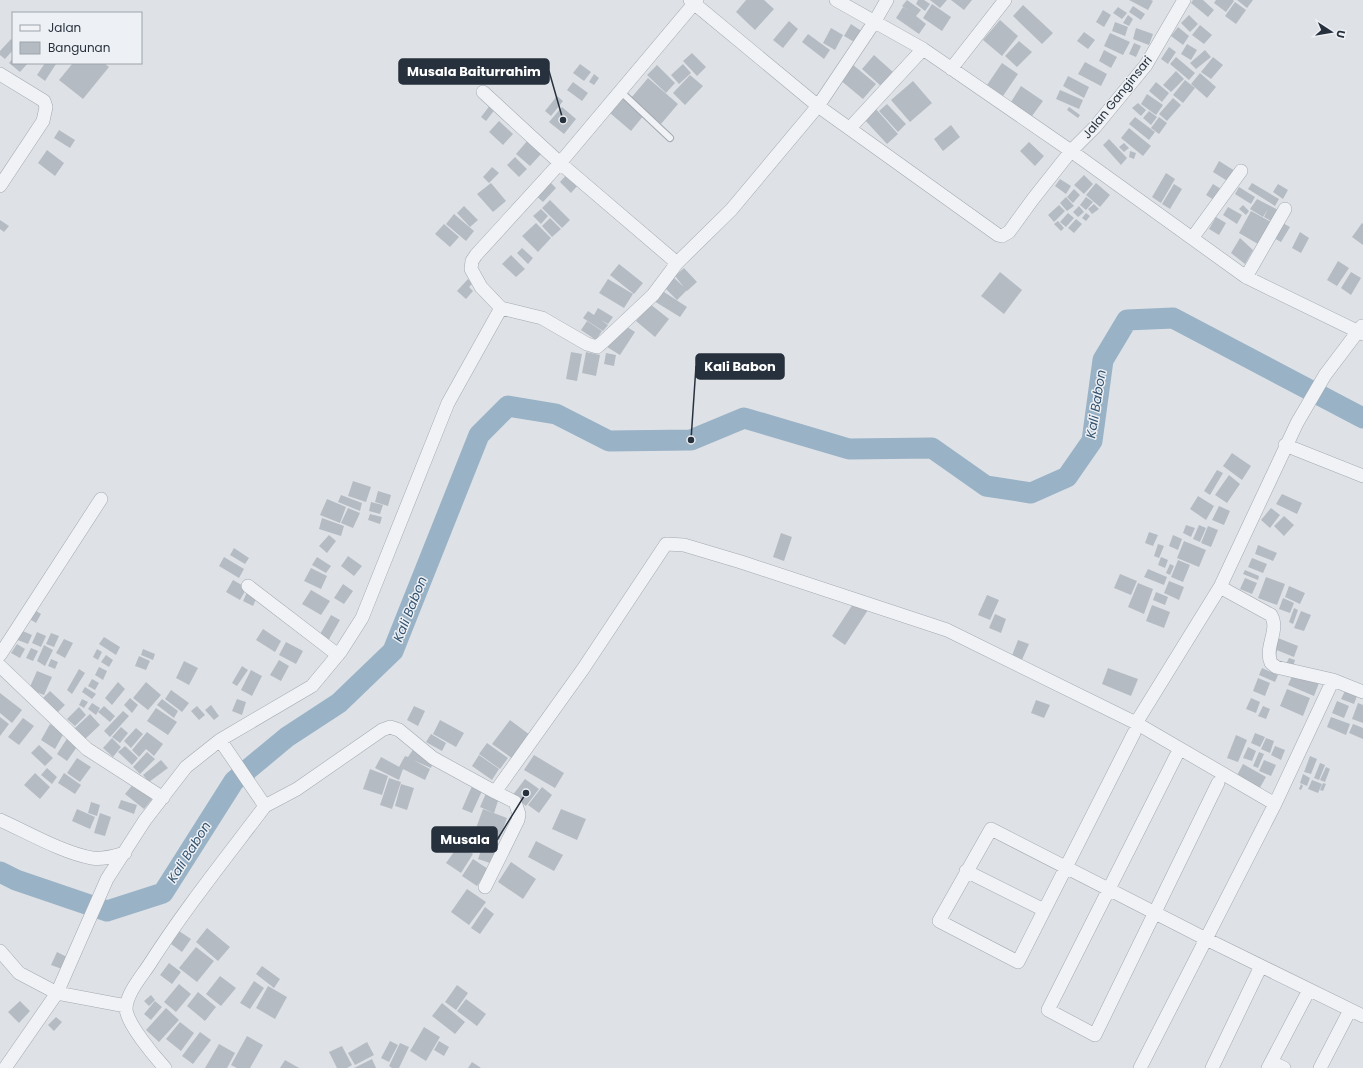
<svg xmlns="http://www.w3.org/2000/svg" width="1363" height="1068" font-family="Poppins,sans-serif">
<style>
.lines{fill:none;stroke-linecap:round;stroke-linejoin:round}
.river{stroke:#99b2c6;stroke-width:21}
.building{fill:#b5bbc3}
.lane-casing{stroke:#a3a9b1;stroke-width:8}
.street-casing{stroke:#a3a9b1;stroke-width:14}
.lane{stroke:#f0f2f5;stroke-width:6}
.street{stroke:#f0f2f5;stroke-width:13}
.labels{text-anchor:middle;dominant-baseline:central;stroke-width:3;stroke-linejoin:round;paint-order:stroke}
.street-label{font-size:12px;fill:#27313d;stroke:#edf0f4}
.water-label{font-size:13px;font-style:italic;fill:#33526f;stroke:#edf0f4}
.leader{fill:none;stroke:#27313d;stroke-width:1.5}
.callout-dot{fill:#27313d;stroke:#edf0f4;stroke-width:1.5}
.callout{fill:#27313d;stroke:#27313d;stroke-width:1.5}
.callout-label{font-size:13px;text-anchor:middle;font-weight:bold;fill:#fff}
</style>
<rect width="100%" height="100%" fill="#dee2e7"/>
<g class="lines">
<path class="river" d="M0 872 16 880 107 911 163 893 234 781 287 737 339 703 393 651 479 435 508 406 556 414 609 441 691 440 744 418 849 449 932 448 986 486 1031 493 1067 477 1092 441 1103 360 1127 320 1173 318 1363 418"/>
</g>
<path class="building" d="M746 0H764L774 9 755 30 736 12Z
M907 0 921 10 916 16 926 24 919 34 896 18 903 7 911 12 902 6Z
M918 0H924L930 4 925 11 916 4Z
M930 0H947L940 8Z
M951 0H972L964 10Z
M1129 0H1151L1153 1 1148 10Z
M1193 0H1203L1214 10 1208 17 1191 3Z
M1216 0H1233L1234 1 1226 12 1214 3Z
M1237 0H1253L1247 8Z
M1235 2 1246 10 1236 24 1225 16Z
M932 4 951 17 942 31 923 18Z
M1023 5 1053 33 1042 44 1013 16Z
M1133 6 1145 14 1141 20 1129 12Z
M1118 7 1127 13 1122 19 1113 13Z
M1103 10 1111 15 1104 27 1096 22Z
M1128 15 1133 19 1129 26 1123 23Z
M1189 15 1198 24 1190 32 1181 23Z
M1000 20 1018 36 1002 56 983 40Z
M789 21 798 29 783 48 773 40Z
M1115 22 1128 27 1125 36 1112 31Z
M851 24 863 32 856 43 844 36Z
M1200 25 1212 35 1204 44 1192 35Z
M1178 27 1189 36 1183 45 1171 36Z
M831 28 843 35 835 50 823 43Z
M1136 28 1153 34 1149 45 1133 39Z
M1084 32 1095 40 1088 49 1077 41Z
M1110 33 1130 42 1123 55 1104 46Z
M808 34 830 50 824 59 802 42Z
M11 39 13 41V50L5 59 0 55V51Z
M1019 41 1032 52 1017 67 1005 56Z
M1134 43 1141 46 1136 57 1129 54Z
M1187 44 1197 50 1191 60 1181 54Z
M1169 47 1176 52 1168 64 1161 59Z
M1104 50 1117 57 1111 68 1099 61Z
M1205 50 1211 57 1196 69 1190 63Z
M692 53 706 67 697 76 683 61Z
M874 55 893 72 881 86 862 69Z
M1176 57 1195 73 1189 80 1170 64Z
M1213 57 1223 65 1211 79 1201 72Z
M13 58V63H28L20 72 9 63Z
M1085 62 1107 74 1101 86 1078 74Z
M45 63 56 64 45 81 37 75Z
M73 63H104L109 67 83 99 59 80Z
M1002 63 1018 74 1003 96 987 85Z
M580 64 591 72 584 81 573 73Z
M683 64 691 73 679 84 671 75Z
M852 64 876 84 863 99 839 79Z
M657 65 675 83 666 93 647 75Z
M1176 71 1184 79 1171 92 1163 85Z
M1200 73 1216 87 1207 98 1191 84Z
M594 74 599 78 594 85 589 82Z
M690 75 703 86 685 105 673 93Z
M1068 76 1089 87 1084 98 1063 86Z
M648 78 678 104 661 124 631 98Z
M1185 80 1195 88 1183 103 1173 95Z
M913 81 932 103 910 122 891 100Z
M573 82 588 93 582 101 567 90Z
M1156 82 1169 93 1162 102 1149 91Z
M1021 86 1043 101 1032 116 1011 102Z
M1060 90 1083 100 1079 109 1056 99Z
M1147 94 1163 105 1156 115 1141 104Z
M557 96 563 101 551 116 545 111Z
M624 97 644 115 631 131 610 113Z
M1173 98 1181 105 1167 121 1159 114Z
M1138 103 1146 110 1141 116 1132 108Z
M491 104 496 108 486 121 481 117Z
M887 104 906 124 898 132 879 111Z
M562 107 576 119 564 134 549 122Z
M1069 107 1080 115 1078 118 1067 110Z
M875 108 898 134 887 144 863 118Z
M1149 111 1157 117 1151 125 1143 118Z
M1135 117 1155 132 1149 140 1129 124Z
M1159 117 1167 123 1159 134 1151 128Z
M499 121 513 134 503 145 489 132Z
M951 125 960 137 943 151 934 139Z
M1129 128 1151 146 1143 156 1121 138Z
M59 130 75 140 70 148 54 138Z
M1109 139 1127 158 1121 165 1103 145Z
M528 140 542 153 530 166 516 154Z
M1029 142 1044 156 1035 166 1020 151Z
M1124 143 1129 148 1124 152 1119 147Z
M47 150 64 163 55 176 38 163Z
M1130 151 1136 153 1134 159 1129 157Z
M515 157 527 169 519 177 507 165Z
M1219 161 1235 171 1229 182 1213 172Z
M492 167 499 173 489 183 483 177Z
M568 173 579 184 571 193 560 182Z
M1166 173 1175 179 1161 203 1152 197Z
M1084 175 1093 184 1084 194 1074 185Z
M547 179 556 188 543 202 533 193Z
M1060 179 1071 186 1066 194 1055 186Z
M491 183 506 201 493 212 477 194Z
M1096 183 1110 195 1100 207 1086 195Z
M1252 183 1279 199 1275 206 1248 189Z
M1174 184 1182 189 1170 209 1162 204Z
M1213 184 1221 189 1214 200 1206 195Z
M1278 184 1288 190 1283 199 1273 192Z
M1239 187 1255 197 1251 204 1235 194Z
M1074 189 1080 195 1073 203 1067 197Z
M1066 197 1074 206 1067 211 1060 203Z
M1086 197 1093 202 1086 210 1080 205Z
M1257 199 1278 210 1271 221 1264 217 1268 209 1263 217 1250 209Z
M550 200 570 220 562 228 542 208Z
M1094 204 1099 209 1092 214 1088 209Z
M1059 205 1065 211 1054 222 1048 215Z
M1243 205 1249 211 1246 215 1239 209Z
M464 206 478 220 470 227 457 213Z
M1079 206 1084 212 1078 217 1073 212Z
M1228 207 1242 215 1237 224 1223 215Z
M541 209 548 216 541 224 533 216Z
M1251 211 1271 222 1258 244 1239 233Z
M1068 213 1074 218 1066 227 1060 222Z
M1086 213 1090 216 1086 221 1082 218Z
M454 214 474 231 466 241 446 224Z
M1216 217 1226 223 1219 235 1209 229Z
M550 218 561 229 552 237 542 226Z
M1076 219 1082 224 1074 233 1068 228Z
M0 220 9 226 4 232 0 229Z
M1058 221 1064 228 1061 231 1054 224Z
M1281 222 1290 227 1281 242 1272 237Z
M536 223 551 238 538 252 522 236Z
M1362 223 1363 224V245L1352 237Z
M444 224 459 237 450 247 435 234Z
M1300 232 1309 238 1301 253 1292 248Z
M1240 238 1253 250 1245 264 1231 253Z
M522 248 533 258 528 264 517 253Z
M511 255 525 269 516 277 502 264Z
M1338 261 1349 268 1337 286 1327 280Z
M619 264 643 283 634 294 610 275Z
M684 268 697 282 687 291 675 276Z
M1000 272 1022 290 1004 314 981 296Z
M1351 272 1361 278 1351 295 1341 288Z
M671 275 687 290 677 300 662 285Z
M468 279 472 284 469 287 473 291 466 299 457 291Z
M608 279 633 294 624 308 599 293Z
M661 290 687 307 680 317 654 301Z
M650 304 669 319 655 337 636 321Z
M598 308 613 317 608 324 601 320 608 325 603 331 583 318 588 311 594 315Z
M587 321 602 331 596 340 581 330Z
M624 325 635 332 620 355 607 347Z
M571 352 582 354 577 381 566 379Z
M586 352 600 355 596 376 582 373Z
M606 353 616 355 614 366 604 364Z
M1232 453 1251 466 1242 480 1223 466Z
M1217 470 1223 473 1210 495 1204 491Z
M1229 475 1240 484 1227 503 1215 495Z
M353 481 371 487 366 502 348 496Z
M378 491 391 495 388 506 375 502Z
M1282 494 1302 503 1297 514 1276 504Z
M341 495 362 503 360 511 338 502Z
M1198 496 1214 506 1206 520 1190 509Z
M327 499 346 507 340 523 320 515Z
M371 502 383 505 380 514 369 511Z
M1219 506 1230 511 1224 525 1212 520Z
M348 508 360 513 353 528 341 523Z
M1271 508 1280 515 1270 528 1261 520Z
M370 514 382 517 380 524 368 520Z
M1284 516 1294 525 1284 536 1274 526Z
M322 518 344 526 341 536 319 529Z
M1186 525 1195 528 1191 537 1183 533Z
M1199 525 1206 528 1200 542 1193 539Z
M1208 526 1218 530 1211 547 1201 543Z
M1149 532 1158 535 1153 546 1145 543Z
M781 533 792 537 784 561 773 557Z
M329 535 336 541 327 553 319 546Z
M1173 535 1182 539 1178 550 1169 546Z
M1184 541 1206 550 1199 567 1177 558Z
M1158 544 1164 546 1159 558 1154 556Z
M1258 545 1277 553 1273 561 1255 554Z
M234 548 249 558 245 564 230 555Z
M348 556 362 566 354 576 341 566Z
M224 557 244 569 239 578 219 566Z
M317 557 331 566 326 573 312 565Z
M1161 557 1168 560 1165 568 1158 565Z
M1252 558 1267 564 1263 573 1248 567Z
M1178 560 1190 565 1183 582 1171 577Z
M1170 564 1174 566 1170 575 1166 573Z
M311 568 327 576 321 589 304 581Z
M1148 569 1167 577 1164 585 1144 577Z
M1245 570 1259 576 1258 580 1243 574Z
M1120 574 1137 581 1131 595 1114 588Z
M1266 577 1285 584 1277 605 1258 598Z
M1245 578 1257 583 1252 594 1240 589Z
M233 580 247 588 240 600 226 592Z
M1169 581 1184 587 1179 600 1164 593Z
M1138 583 1153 589 1144 614 1128 607Z
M343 584 353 591 344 604 334 598Z
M1289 586 1305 593 1300 604 1285 597Z
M248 590 258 595 253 606 243 601Z
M311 590 330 601 321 615 302 604Z
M1156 592 1168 597 1165 605 1153 600Z
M987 595 999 600 990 620 978 615Z
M1283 598 1294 603 1290 613 1279 609Z
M855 601 868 610 845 645 832 636Z
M1152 605 1170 612 1164 628 1146 621Z
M1294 608 1298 610 1293 624 1289 622Z
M33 609 41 614 36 623 28 618Z
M1301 611 1311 615 1304 631 1294 628Z
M995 614 1006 619 1001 633 989 628Z
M331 615 340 620 328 641 319 636Z
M18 629 32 635 28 644 15 639Z
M263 629 281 641 275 652 256 640Z
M37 632 46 636 41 647 32 643Z
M51 633 59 636 54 647 46 644Z
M104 637 120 647 116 655 99 644Z
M1278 638 1298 646 1294 657 1274 649Z
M64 639 73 643 65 658 56 653Z
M1018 640 1029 644 1021 662 1011 658Z
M286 642 303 651 296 664 279 655Z
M17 644 25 649 20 658 11 653Z
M44 645 53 650 45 666 37 661Z
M31 648 38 651 33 661 26 658Z
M97 649 102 652 98 660 93 657Z
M143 649 155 654 153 660 141 655Z
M106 655 113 660 109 667 101 662Z
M139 656 150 661 146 670 135 666Z
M1289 658 1295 660 1293 667 1286 664Z
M51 659 58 662 55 669 48 666Z
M279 660 289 666 281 681 270 675Z
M184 661 198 668 189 685 176 678Z
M242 666 248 670 237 686 232 683Z
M99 667 107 671 103 680 95 675Z
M1108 668 1138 679 1131 696 1102 684Z
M1262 668 1278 675 1275 682 1259 675Z
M79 669 85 673 72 694 67 690Z
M251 670 262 676 252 696 241 690Z
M37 671 52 677 44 695 29 689Z
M1294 672 1319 683 1314 696 1288 685Z
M1258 678 1270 683 1265 696 1253 691Z
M92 679 99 683 95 690 88 686Z
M118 682 125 689 112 705 105 698Z
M146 682 161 695 148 710 133 698Z
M85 687 96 694 92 699 82 692Z
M1287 689 1310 698 1303 716 1280 706Z
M171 690 189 703 182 712 165 699Z
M50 691 65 705 57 713 42 699Z
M1345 691 1357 696 1354 704 1341 699Z
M0 693 22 710 12 723 0 713Z
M130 698 138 705 132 713 124 705Z
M1251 698 1260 702 1256 713 1246 709Z
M82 699 88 702 84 708 79 705Z
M162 699 178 711 174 718 157 705Z
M237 699 246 702 242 715 232 711Z
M1036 700 1050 705 1044 718 1031 713Z
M1337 701 1349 706 1344 718 1332 713Z
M92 703 100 708 96 715 88 709Z
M1358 703 1363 705V723L1352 719Z
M211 705 219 716 214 720 205 710Z
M104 706 115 716 110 722 98 712Z
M197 706 205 715 199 720 191 711Z
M414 706 425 711 418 726 407 720Z
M1263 706 1270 709 1266 719 1258 716Z
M79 707 86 715 75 726 67 719Z
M156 708 177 722 168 735 147 721Z
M123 711 129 716 110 737 104 731Z
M90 714 100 725 84 740 74 729Z
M0 717 9 724 0 736Z
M1331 717 1350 724 1346 735 1327 727Z
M23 718 34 726 19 745 8 737Z
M440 720 464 733 456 747 433 734Z
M510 720 530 735 513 759 492 744Z
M50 724 64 733 55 749 41 740Z
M1353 724 1363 728V739L1349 733Z
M121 727 128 733 120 743 112 737Z
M136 728 143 734 131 748 124 741Z
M147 732 163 744 154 756 146 749 139 757 132 750Z
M1255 733 1265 737 1260 747 1251 743Z
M431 734 446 743 442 751 426 742Z
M1236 735 1247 740 1238 762 1227 758Z
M68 737 79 744 67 761 57 754Z
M112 738 121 747 113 757 103 748Z
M1266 738 1274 741 1270 753 1261 749Z
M487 743 508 758 500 769 479 754Z
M39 745 53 758 45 766 31 753Z
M125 746 138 758 132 765 118 752Z
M1275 746 1285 750 1281 760 1271 755Z
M1248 747 1256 751 1252 761 1243 758Z
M414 748 434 759 431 768 413 760 430 769 425 780 399 767 405 756 408 757Z
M147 752 155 759 140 774 133 767Z
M1259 752 1264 754 1258 768 1253 766Z
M479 755 499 769 492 780 472 766Z
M534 755 564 773 555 788 524 770Z
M1310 756 1317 759 1311 774 1304 772Z
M381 757 403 769 399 780 375 768Z
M77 758 91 767 80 782 67 773Z
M161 760 168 768 149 782 143 775Z
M1264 760 1276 765 1271 776 1259 771Z
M1320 763 1325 765 1319 780 1314 778Z
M1243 764 1266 777 1258 791 1235 779Z
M1326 767 1330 769 1325 782 1320 780Z
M47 768 57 777 52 784 41 775Z
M370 769 388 776 382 795 363 789Z
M35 773 50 787 40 799 24 785Z
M64 773 81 785 75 794 58 783Z
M1303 774 1310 778 1307 786 1300 783Z
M389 778 401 782 392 809 380 805Z
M525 779 539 789 526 806 512 796Z
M1312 780 1322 784 1318 793 1308 789Z
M134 783 153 798 144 809 125 794Z
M1323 783 1326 784 1323 791 1320 790Z
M401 784 414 788 407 810 395 806Z
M1301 784 1303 786 1301 790 1299 789Z
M472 786 482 791 472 813 462 809Z
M542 787 552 795 539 813 528 805Z
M487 791 499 798 494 813 480 807Z
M121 800 137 805 134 814 118 808Z
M91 802 100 805 97 816 88 813Z
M77 809 95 817 90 829 72 821Z
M483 809 507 818 499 840 475 831Z
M561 809 586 819 577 840 552 829Z
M100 813 111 817 105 836 94 833Z
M485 839 499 844 493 864 478 859Z
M536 841 563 855 554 871 528 857Z
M459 845 473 854 461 873 446 863Z
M473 859 488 869 477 886 462 876Z
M511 862 536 879 523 899 498 882Z
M467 889 486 902 469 925 451 912Z
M485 907 494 914 480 934 471 928Z
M207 928 230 947 218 961 196 942Z
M179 931 191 939 182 952 171 944Z
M196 947 214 961 197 982 179 968Z
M57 952 67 957 62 969 51 965Z
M169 963 181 972 172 984 160 975Z
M262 966 280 979 274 988 256 974Z
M220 976 236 988 221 1006 206 994Z
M254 981 264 988 250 1009 240 1003Z
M179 984 191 994 176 1012 164 1002Z
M457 985 468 993 456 1010 445 1002Z
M268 986 287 997 275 1019 256 1008Z
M198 992 216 1007 205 1021 187 1006Z
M151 995 155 1000 149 1006 144 1001Z
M466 999 486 1014 477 1026 457 1011Z
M20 1001 30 1011 19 1023 8 1012Z
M155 1001 162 1007 151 1020 144 1014Z
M442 1003 465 1022 455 1034 432 1016Z
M166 1008 179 1020 159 1042 146 1030Z
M56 1017 62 1022 54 1031 48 1025Z
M180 1022 194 1033 181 1051 166 1039Z
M424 1027 440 1037 426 1061 410 1051Z
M200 1032 211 1040 193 1064 182 1056Z
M247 1036 263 1045 250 1068H237L231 1065Z
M390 1041 398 1045 389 1062 381 1058Z
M439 1041 449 1047 444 1056 434 1050Z
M367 1042 374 1055 355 1065 348 1053Z
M400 1043 409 1047 399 1068H392L389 1066Z
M219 1044 235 1053 227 1068H205Z
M342 1046 352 1065 347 1068H337L329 1052Z
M372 1059 376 1068H354Z
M285 1060 299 1068H280Z
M472 1062 481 1068H468Z"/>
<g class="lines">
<defs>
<path id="lane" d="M620 91 670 138"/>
<path id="street" d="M690 0 818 106 998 235 1002 236 1009 232 1033 199 1071 151 1095 127 1146 65 1184 0
M697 0 560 163 476 255 472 261 471 269 481 287 501 308 542 318 587 344 597 347 604 341 653 295 677 263 731 210 818 106 875 21 887 0
M836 0 923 49 1071 151 1246 277 1363 334
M951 69 1005 0
M0 74 44 101 46 107 43 121 0 186
M483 92 560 163 677 263
M850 128 923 49
M1193 237 1241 171
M1246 277 1285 209
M1285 445 1363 476
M248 586 338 655
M1220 587 1271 615C1280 630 1264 647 1271 663L1276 667 1333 680
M0 655 101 499
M0 666 87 749 163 798
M1136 723 1220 587 1297 423 1325 375 1362 326
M1134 733 1018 962 939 921 991 829 1206 939 1363 1016
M220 740 265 806 297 789 382 730 390 727 399 730 433 758 495 792
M1176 756 1048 1010 1095 1035 1218 783
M0 820C27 832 63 853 92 858 103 860 114 856 125 853
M966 871 1044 910
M485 887 518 820 519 814 515 802 495 792 583 669 666 544 684 545 741 562 947 630 1136 723 1275 804
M0 951 19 973 57 993 5 1068
M126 1006 57 993 107 879 145 820 186 767 220 740 312 686 341 651 362 618 448 403 501 308
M1271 1062 1284 1068
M165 1068C155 1057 126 1023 126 1008 127 993 141 977 149 965 184 910 225 859 265 806
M1140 1068 1275 804 1333 680 1363 692
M1212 1068 1261 966
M1268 1068 1309 990
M1320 1068 1350 1010"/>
</defs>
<use href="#lane" class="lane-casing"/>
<use href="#street" class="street-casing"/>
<use href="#lane" class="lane"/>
<use href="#street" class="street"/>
</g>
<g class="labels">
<g class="street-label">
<text transform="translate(1117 97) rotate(-51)">Jalan Ganginsari</text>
</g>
<g class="water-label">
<text transform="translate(1096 404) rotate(-81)">Kali Babon</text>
<text transform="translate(410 609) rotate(-68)">Kali Babon</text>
<text transform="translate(189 852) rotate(-58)">Kali Babon</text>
</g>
</g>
<path class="leader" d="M563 120L549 71M691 440L696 366M526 793L497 840"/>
<g class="callout-dot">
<circle cx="563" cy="120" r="4"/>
<circle cx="691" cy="440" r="4"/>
<circle cx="526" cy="793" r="4"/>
</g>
<g class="callout">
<rect x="399" y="59" width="150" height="25" rx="4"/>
<rect x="696" y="354" width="88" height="25" rx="4"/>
<rect x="432" y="827" width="65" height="25" rx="4"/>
</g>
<g class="callout-label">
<text x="474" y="76">Musala Baiturrahim</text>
<text x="740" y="371">Kali Babon</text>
<text x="465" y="844">Musala</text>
</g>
<rect x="12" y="12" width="130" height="52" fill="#edf0f4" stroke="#9ea4ab"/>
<rect x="20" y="25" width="20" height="6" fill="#f0f2f5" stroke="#9ea4ab"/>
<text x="48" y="32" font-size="12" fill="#27313d">Jalan</text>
<rect x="20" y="42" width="20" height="12" fill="#b5bbc3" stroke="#9ea4ab"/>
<text x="48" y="52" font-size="12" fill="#27313d">Bangunan</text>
<g transform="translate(1331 32) rotate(102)" stroke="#edf0f4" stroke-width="3" paint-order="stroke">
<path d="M0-3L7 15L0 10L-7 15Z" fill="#27313d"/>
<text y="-6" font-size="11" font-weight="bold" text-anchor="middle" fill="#27313d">U</text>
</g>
</svg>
